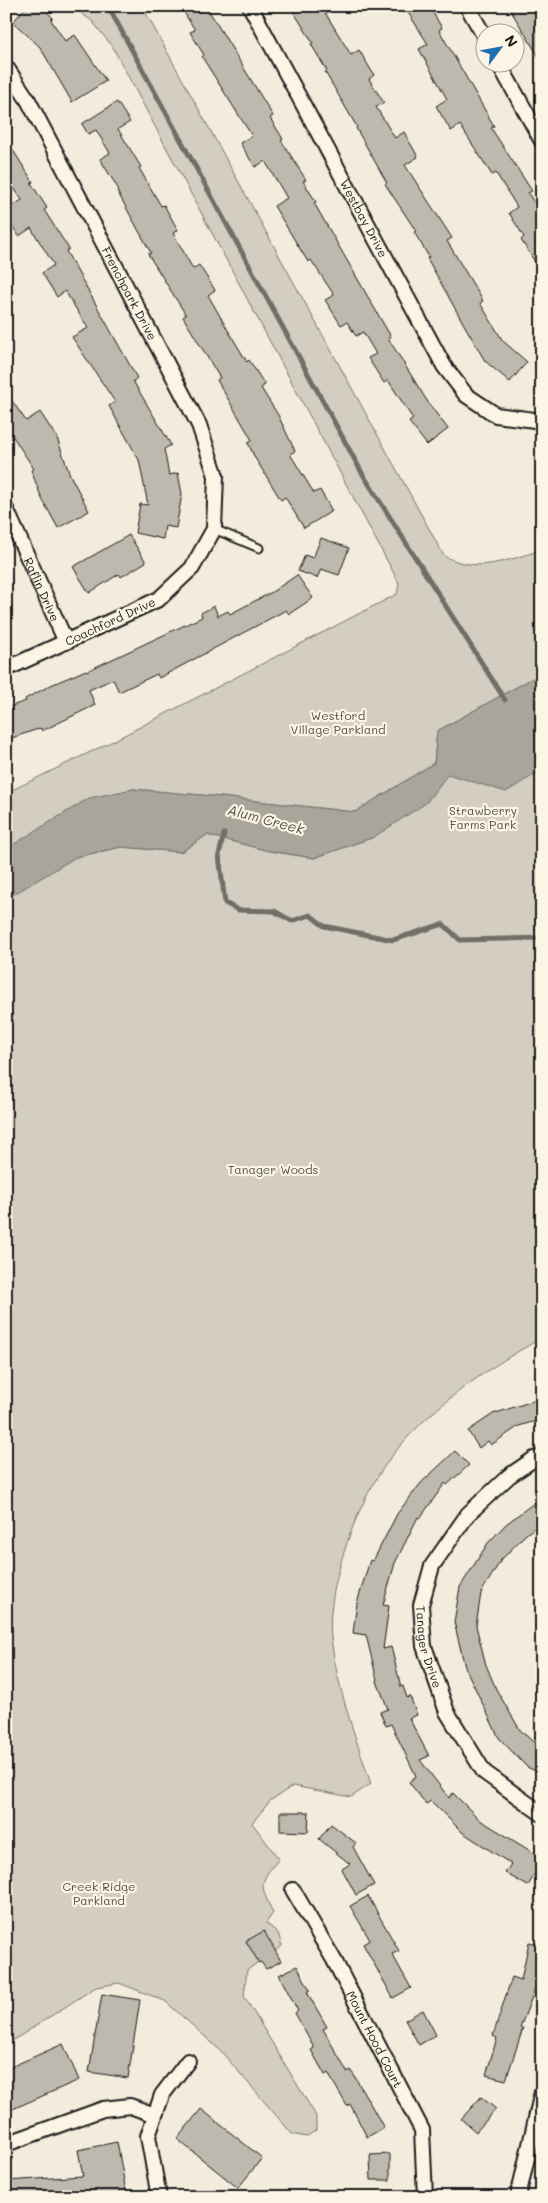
<svg xmlns="http://www.w3.org/2000/svg" width="548" height="2203" font-family="Mali,sans-serif">
<style>
.green{fill:#d3cec1;stroke:#78756e}
.water{fill:#aaa59b;stroke:#716e68}
.lines{fill:none;stroke-linecap:round;stroke-linejoin:round}
.stream{stroke:#716e68;stroke-width:5}
.building{fill:#beb9ae;stroke:#1c1c1c}
.service-casing{stroke:#1c1c1c;stroke-width:11}
.minor-casing{stroke:#1c1c1c;stroke-width:18}
.service{stroke:#fcf5e5;stroke-width:7}
.minor{stroke:#fcf5e5;stroke-width:14}
.labels{text-anchor:middle;dominant-baseline:central;stroke-width:4.5;stroke-linejoin:round;paint-order:stroke}
.street-label{font-size:12px;fill:#1c1c1c;stroke:#fcf5e5}
.park-label{font-size:12px;fill:#53514e;stroke:#fcf5e5}
.water-label{font-size:14px;font-style:italic;fill:#55534f;stroke:#fcf5e5}
</style>
<rect width="100%" height="100%" fill="#f3ecdd"/>
<filter id="ink" filterUnits="userSpaceOnUse"><feTurbulence type="fractalNoise" baseFrequency=".02" numOctaves="2"/><feDisplacementMap in="SourceGraphic" scale="10" xChannelSelector="R" yChannelSelector="G"/><feConvolveMatrix kernelMatrix="1 2 1 2 8 2 1 2 1" color-interpolation-filters="sRGB"/></filter>
<g filter="url(#ink)">
<path class="green" d="M71 6H142L444 556C479 574 506 560 542 550V673L437 731 434 763 355 812 212 796 133 789 93 798 76 857 121 847 181 852 207 835 269 851 314 858 374 837 402 792 542 713V1338C486 1368 414 1418 380 1473 364 1498 353 1524 344 1552 336 1577 328 1611 331 1638 337 1688 355 1736 371 1784L351 1797 293 1786 271 1800 252 1823 279 1859C258 1882 260 1886 273 1913L266 1923 278 1933 282 1946 247 1970 244 1996 316 2116V2130L306 2137 292 2134 220 2050 165 2001 119 1983 96 1987 6 2045V793L109 743 397 594 399 583 112 46 92 21Z"/>
<path class="water" d="M542 673V722L536 727 542 749V770L506 792 448 774 426 803 374 837 314 858 269 851 207 835 181 852 121 847 76 857 6 899V849L89 798 133 789 212 796 355 812 434 763 437 731Z"/>
<g class="lines">
<path class="stream" d="M108 6 362 473 505 700
M224 834 219 855 225 903 238 910 274 911 292 921 310 915 324 926 393 940 443 924 460 940 542 938"/>
</g>
<path class="building" d="M27 6H41L53 18 51 20 65 41 75 35 106 81 72 102 40 47 13 22Z
M180 6H206L273 116 270 118 283 139 281 140 306 180 303 181 316 202 314 203 391 337 388 338 429 404 448 429 427 445 409 422 413 419 388 380 384 383 368 358 376 354 363 332 356 336 347 322 341 325 325 300 334 295 311 260 308 262 274 206 287 198 265 161 255 167 240 143 252 136 202 57 204 55 190 32 195 30Z
M290 6H321L351 55 359 50 374 75 369 79 384 103 376 107 395 138 404 132 418 157 405 165 452 238 447 241 483 301 480 303 503 341 527 362 510 382 485 361 462 321 427 258 429 257 414 232 416 231 385 184 387 183 356 128 357 127 325 72 327 71 311 44 313 43Z
M404 6H429L442 28 439 30 494 126 491 128 532 191 528 193 542 215V273L521 240 524 237 509 213 517 207 496 173 492 175 460 125 451 131 436 106 447 99 419 49 428 44Z
M508 6H538L542 12V62Z
M117 102 130 122 118 129 141 167 139 168 161 206 164 205 178 230 173 233 193 269 199 265 215 290 208 295 229 332 247 362 249 360 265 385 261 388 278 415 295 451 290 454 314 493 320 490 332 511 304 528 285 497 281 500 255 458 248 443 252 440 217 380 220 378 183 317 186 315 148 254 151 253 117 191 119 190 100 159 110 153 96 130 88 134 82 124Z
M6 139 33 182 31 183 47 208 44 210 69 249 66 251 137 378 133 381 171 445 164 449 169 475 178 473 182 494 176 528 165 526 163 539 135 533 140 504 148 505 139 460 109 406 115 402 72 337 88 328 65 291 57 297 42 273 54 265 31 228 19 236 6 217V210L22 200 6 176Z
M6 392 26 421 40 412 57 438 70 475 89 511 58 528 42 499 31 470 34 469 6 426Z
M129 535 146 562 121 577 119 574 89 593 73 567Z
M321 538 349 548 339 575 321 569 317 578 298 571 305 555 313 558Z
M297 575 313 598 289 614 286 610 159 678 157 674 119 692 113 679 89 690 95 705 42 731 41 728 6 740V708L26 701 25 699 51 685 86 670 87 671 202 617 201 613 214 606 218 616 228 611 230 614 272 592Z
M539 1399 542 1419 519 1426 491 1445 488 1441 479 1448 468 1431 493 1414Z
M455 1451 469 1465 447 1485 445 1483 420 1518 418 1517 395 1563 383 1605 389 1606 383 1649 391 1647 401 1687 403 1686 407 1698 410 1696 417 1715 409 1718 429 1756 420 1760 449 1798 453 1793 480 1820 542 1858V1875L536 1872 528 1886 505 1873 511 1864 462 1832 431 1801 426 1804 409 1782 416 1776 391 1724 386 1726 380 1712 388 1709 378 1684 366 1635 353 1633 357 1603 370 1560 373 1561 397 1514 421 1483Z
M542 1497V1522L525 1535 501 1560 481 1593 476 1626 486 1665 496 1689 520 1730 542 1750V1774L527 1767 499 1738 465 1667 454 1622 460 1587 488 1543 506 1524Z
M280 1812H309L308 1832 280 1831Z
M331 1824 356 1843 353 1847 374 1885 356 1895 342 1869 350 1864 319 1839Z
M368 1896 399 1951 392 1954 411 1988 393 1998 363 1944 370 1940 350 1906Z
M264 1931 281 1961 266 1969 261 1962 259 1963 246 1941Z
M529 1942 542 1945V1971L520 2028H523L506 2080 486 2075 497 2038 493 2036 504 2001 512 1977 521 1980Z
M297 1966 310 1990 307 1992 327 2027 323 2029 347 2072 351 2070 384 2128 367 2137 350 2104 347 2106 328 2073 325 2075 311 2050 314 2048 295 2013 298 2011 279 1975Z
M102 1994 140 2000 128 2078 89 2072Z
M423 2010 436 2035 419 2045 405 2020Z
M63 2044 79 2080 6 2112V2069Z
M481 2097 496 2109 476 2132 461 2119Z
M201 2109 262 2158 238 2188 177 2139Z
M117 2142 127 2197H6V2181L83 2176 78 2150Z
M390 2154V2180H371L370 2155Z"/>
<g class="lines">
<defs>
<path id="service" d="M214 529 259 548"/>
<g id="minor">
<path id="s1" d="M250 6 444 366 466 395 496 415 542 421"/>
<path d="M467 6 486 39"/>
<path d="M498 62 542 141"/>
<path id="s2" d="M6 67 28 100 199 425 216 476 214 529 192 568 159 599 6 669"/>
<path id="s3" d="M6 509 66 642"/>
<path id="s4" d="M542 1457 534 1459 509 1476 468 1514 432 1566 421 1605 424 1646 447 1712 484 1772 542 1814"/>
<path id="s5" d="M293 1890 334 1960 422 2130 425 2197"/>
<path d="M6 2144 103 2109 130 2106 155 2115"/>
<path d="M159 2197 148 2136 162 2095 188 2061"/>
<path d="M518 2197 542 2092"/>
</g>
</defs>
<use href="#service" class="service-casing"/>
<use href="#minor" class="minor-casing"/>
<use href="#service" class="service"/>
<use href="#minor" class="minor"/>
</g>
</g>
<g class="labels">
<g class="street-label">
<text stroke="none"><textPath href="#s1" startOffset="241">Westbay Drive</textPath></text>
<text stroke="none"><textPath href="#s2" startOffset="258">Frenchpark Drive</textPath></text>
<text stroke="none"><textPath href="#s3" startOffset="88">Raflin Drive</textPath></text>
<text transform="translate(110 621) rotate(-25)">Coachford Drive</text>
<text stroke="none"><textPath href="#s4" startOffset="241">Tanager Drive</textPath></text>
<text stroke="none"><textPath href="#s5" startOffset="170">Mount Hood Court</textPath></text>
</g>
<g class="park-label">
<text x="338" y="715">Westford<tspan x="338" dy="14">Village Parkland</tspan></text>
<text x="483" y="810">Strawberry<tspan x="483" dy="14">Farms Park</tspan></text>
<text x="273" y="1169">Tanager Woods</text>
<text x="99" y="1886">Creek Ridge<tspan x="99" dy="14">Parkland</tspan></text>
</g>
<g class="water-label">
<text transform="translate(266 819) rotate(15)">Alum Creek</text>
</g>
</g>
<rect width="548" height="2203" fill="none" stroke="#fcf5e5" stroke-width="25"/>
<rect x="12" y="12" width="523" height="2178" fill="none" stroke="#1c1c1c" stroke-width="2" filter="url(#ink)"/>
<g transform="translate(500 48) rotate(58)"><circle r="24" fill="#fcf5e5" stroke="#a29e95"/>
<path d="M0-4L9 19L0 12L-9 19Z" fill="#1f6fb2"/>
<text y="-8" font-size="14" font-weight="bold" text-anchor="middle" fill="#1c1c1c">N</text>
</g>
</svg>
